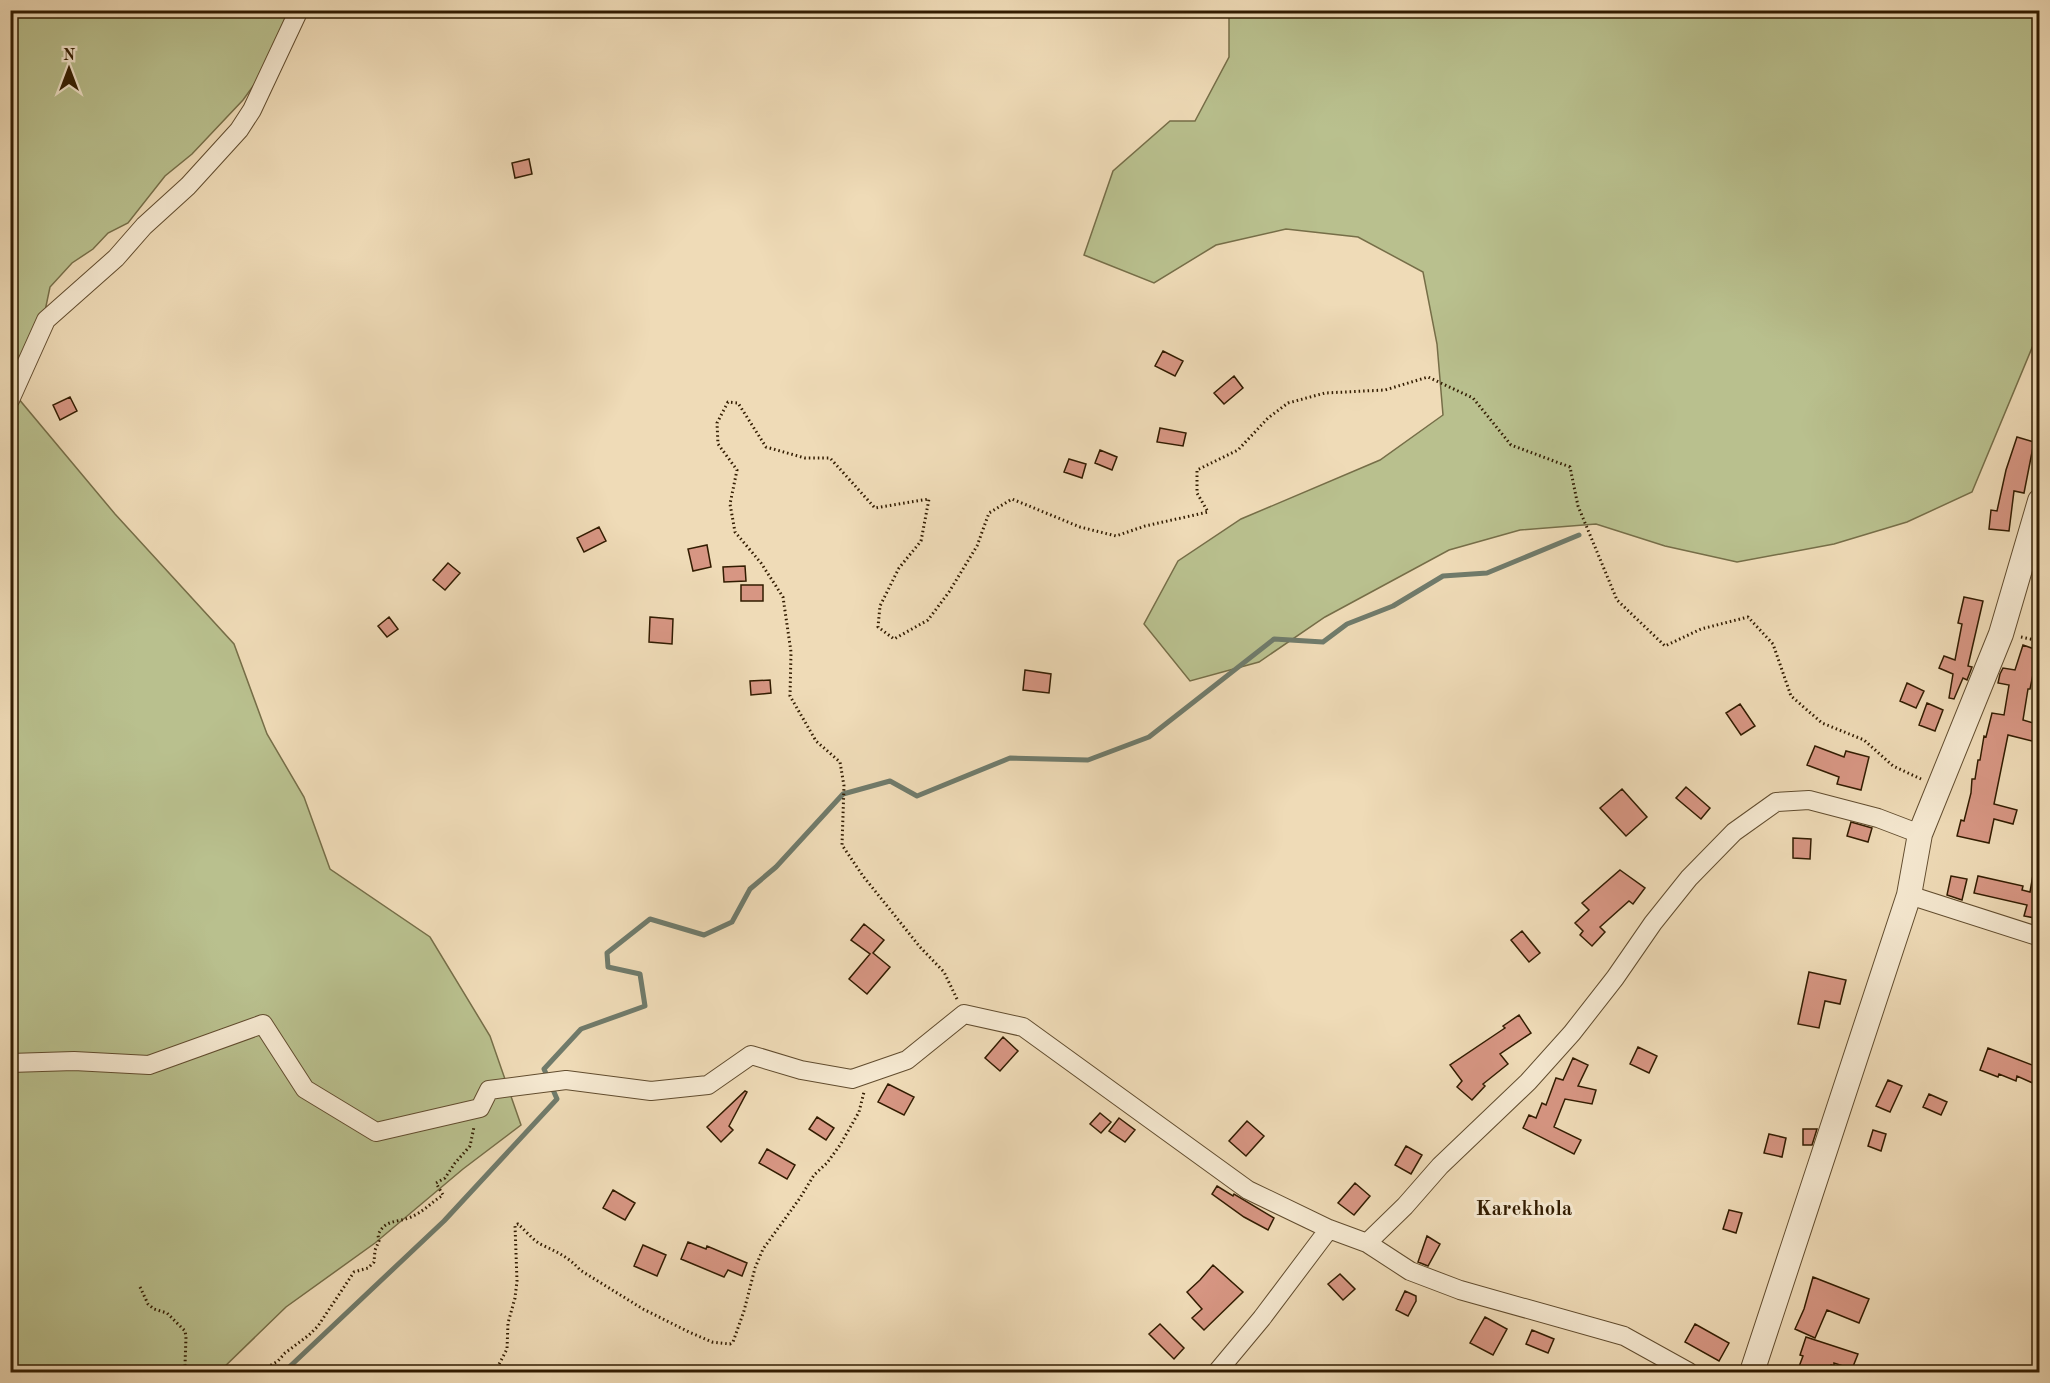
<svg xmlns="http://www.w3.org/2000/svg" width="2050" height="1383" font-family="'Old Standard TT',serif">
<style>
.green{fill:#b9c08e;stroke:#766e48;stroke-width:1.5}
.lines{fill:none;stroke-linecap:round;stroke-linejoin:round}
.stream{stroke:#707b6b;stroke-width:5}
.building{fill:#d79683;stroke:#321c01;stroke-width:1.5}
.minor-casing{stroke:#614c2e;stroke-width:20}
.tertiary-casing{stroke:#614c2e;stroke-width:26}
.path{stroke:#321c01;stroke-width:3;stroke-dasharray:1.5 3;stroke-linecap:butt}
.minor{stroke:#f5e8d0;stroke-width:18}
.tertiary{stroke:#f5e8d0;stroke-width:24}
.labels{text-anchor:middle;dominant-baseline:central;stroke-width:6;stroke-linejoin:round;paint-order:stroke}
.quarter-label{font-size:21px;font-weight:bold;fill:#321c01;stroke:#f5e8d0}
</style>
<rect width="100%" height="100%" fill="#efdbb7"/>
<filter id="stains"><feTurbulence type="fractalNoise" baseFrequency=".00333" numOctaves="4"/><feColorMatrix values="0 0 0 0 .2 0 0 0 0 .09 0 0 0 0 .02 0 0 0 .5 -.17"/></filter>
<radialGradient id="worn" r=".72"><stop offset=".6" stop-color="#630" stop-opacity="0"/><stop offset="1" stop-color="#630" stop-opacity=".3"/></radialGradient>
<path class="green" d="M10 11H302L282 46 243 100 192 154 165 176 128 223 108 233 93 249 72 263 50 287 41 330 18 398 115 514 234 644 267 734 304 797 330 869 430 937 490 1036 521 1125 463 1169 375 1243 286 1307 219 1372H11Z
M1229 11H2039V331L1972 492 1907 522 1834 544 1737 562 1665 546 1596 524 1520 530 1449 550 1325 617 1259 662 1190 681 1144 624 1178 561 1241 519 1380 460 1443 415 1437 344 1423 272 1358 237 1286 229 1216 245 1154 283 1084 255 1113 171 1170 121H1195L1229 57Z"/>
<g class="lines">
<path class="stream" d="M284 1372 444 1221 557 1099 544 1069 581 1029 645 1006 640 974 608 967 607 953 650 919 704 935 732 922 750 889 776 867 843 794 890 781 917 796 1010 758 1088 760 1149 737 1274 639 1323 642 1347 624 1393 606 1443 576 1487 573 1579 535"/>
</g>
<path class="building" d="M529 159 532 174 515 178 512 163Z
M1163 351 1183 361 1175 376 1155 366Z
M1234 376 1243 388 1224 404 1214 393Z
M70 397 77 411 60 420 53 405Z
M1160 428 1186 433 1183 446 1157 442Z
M2017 437 2034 442 2024 493 2014 491 2009 531 1989 529 1991 510 1997 511 2006 470Z
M1100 450 1117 457 1112 470 1095 463Z
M1069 459 1086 464 1082 478 1064 472Z
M599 527 606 541 584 552 577 538Z
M707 545 711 567 693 571 688 549Z
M448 563 460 573 445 590 433 580Z
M745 566 746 581 724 582 723 567Z
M741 585H763V601H741Z
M1964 597 1983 601 1968 666 1972 667 1967 680 1963 678 1954 699 1949 698 1953 674 1939 668 1944 656 1955 660 1962 624 1958 623Z
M389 617 398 629 387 637 378 626Z
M650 617 673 619 672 644 649 642Z
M2023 645 2040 651V672L2034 670 2030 689H2028L2023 720 2040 725V743L2008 735 1994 804 2017 810 2013 824 1994 819 1989 843 1957 836 1961 820 1964 821 1971 793 1972 779H1975L1978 760H1980L1984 736 1986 737 1992 713 2004 715 2009 685 1998 683 2000 674 2003 668 2015 670Z
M1025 670 1051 674 1049 693 1023 690Z
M770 680 771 693 751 695 750 681Z
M1907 683 1924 691 1916 708 1900 701Z
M1927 703 1943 710 1935 731 1919 725Z
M1740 704 1755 726 1741 735 1726 713Z
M1815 746 1844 757 1846 751 1869 757 1861 790 1837 784 1839 777 1807 765Z
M1686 787 1710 808 1701 819 1676 798Z
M1622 789 1647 817 1626 836 1600 808Z
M1851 822 1872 828 1868 842 1847 836Z
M1793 838 1811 839 1810 859 1793 858Z
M1620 870 1645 888 1633 904 1629 901 1600 927 1605 932 1592 946 1580 935 1583 931 1575 923 1589 910 1582 903Z
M2033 875H2040V919L2024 916 2027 905 1974 893 1978 876 2023 886 2022 890 2030 892Z
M1951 876 1967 879 1962 900 1947 895Z
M864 924 884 940 873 953 890 967 867 994 849 979 870 954 851 940Z
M1522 931 1540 953 1529 962 1511 940Z
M1809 972 1846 980 1840 1004 1825 1001 1819 1028 1798 1024Z
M1519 1015 1531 1033 1500 1054 1508 1064 1483 1084 1485 1086 1472 1100 1457 1087 1462 1081 1450 1065 1505 1028 1503 1026Z
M1003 1037 1018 1051 1000 1071 985 1058Z
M1638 1047 1657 1056 1649 1073 1630 1064Z
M1988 1048 2040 1068V1074L2035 1084 2017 1076 2016 1081 1999 1074 1998 1077 1980 1070Z
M1573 1058 1588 1065 1578 1086 1596 1090 1592 1104 1565 1099 1554 1127 1581 1140 1574 1154 1523 1128 1529 1115 1536 1118 1542 1103 1546 1105 1556 1078 1563 1080Z
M1888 1080 1902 1086 1890 1112 1876 1106Z
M888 1084 914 1097 904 1115 878 1102Z
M745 1091 747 1092 729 1126 733 1130 721 1142 707 1127Z
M1929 1094 1947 1102 1941 1115 1923 1107Z
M1100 1113 1111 1122 1101 1133 1090 1124Z
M817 1117 834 1128 826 1140 809 1129Z
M1119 1118 1135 1130 1125 1142 1109 1131Z
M1247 1121 1264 1136 1246 1156 1229 1141Z
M1803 1129H1817L1812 1145H1803Z
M1873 1130 1886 1134 1881 1151 1868 1146Z
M1769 1134 1786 1138 1782 1157 1764 1153Z
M1406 1146 1422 1155 1411 1174 1395 1165Z
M767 1149 795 1165 787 1179 759 1163Z
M1355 1183 1370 1196 1354 1215 1338 1203Z
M1217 1186 1233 1196 1234 1194 1274 1218 1268 1230 1244 1217 1212 1194Z
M613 1190 635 1203 625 1220 603 1208Z
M1729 1210 1742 1213 1736 1233 1723 1229Z
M1427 1236 1440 1244 1428 1266 1418 1262Z
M688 1242 706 1249 707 1246 747 1263 742 1276 728 1270 724 1277 681 1259Z
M643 1245 666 1255 657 1276 634 1266Z
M1213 1265 1243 1292 1204 1330 1192 1318 1202 1309 1187 1292 1200 1280Z
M1340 1274 1355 1289 1343 1300 1328 1284Z
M1813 1277 1869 1299 1859 1323 1827 1310 1815 1338 1795 1329 1804 1309Z
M1405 1291 1416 1296V1301L1408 1316 1396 1310Z
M1485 1317 1507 1329 1493 1355 1470 1343Z
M1160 1324 1184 1348 1174 1359 1149 1334Z
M1695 1324 1729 1343 1719 1361 1685 1342Z
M1532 1330 1554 1339 1548 1353 1526 1344Z
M1806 1337 1858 1354 1852 1369 1834 1363V1366L1831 1365 1828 1372H1797L1803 1356 1800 1355Z"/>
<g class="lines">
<defs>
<path id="minor" d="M10 400 46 320 116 258 144 226 188 186 239 130 252 110 299 10
M1909 895 2040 937
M10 1063 74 1061 149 1065 263 1024 305 1089 376 1132 480 1108 489 1090 566 1080 651 1091 708 1085 751 1055 801 1070 852 1079 907 1060 964 1014 1023 1027 1248 1190 1329 1229 1367 1243 1410 1271 1460 1290 1624 1336 1689 1372
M1367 1243 1405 1206 1440 1166 1528 1082 1572 1033 1615 978 1653 923 1689 878 1734 832 1776 802 1809 800 1878 818 1920 834
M1217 1372 1262 1318 1329 1229"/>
<path id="tertiary" d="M1752 1372 1909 895 1920 834 2001 634 2040 501"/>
</defs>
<use href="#minor" class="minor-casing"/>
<use href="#tertiary" class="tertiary-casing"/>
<path class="path" d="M2021 637 2040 641
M957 999 944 972 920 947 863 876 842 845 844 786 840 762 816 741 790 696 791 652 783 597 761 563 735 532 730 504 737 470 718 444 717 423 728 402 738 403 766 447 805 458H830L875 508 929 499 921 541 899 568 880 606 878 627 894 639 928 620 949 592 977 546 989 513 1012 499 1080 527 1116 536 1145 526 1208 512 1197 493V470L1238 450 1268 418 1288 403 1325 393 1385 390 1428 377 1473 398 1511 445 1570 467 1578 506 1617 600 1665 646 1701 629 1748 617 1773 644 1791 696 1822 723 1864 740 1893 766 1921 779
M140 1287 148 1304 154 1309 167 1313 185 1331 186 1337 185 1365 196 1372
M259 1372 278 1361 285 1353 309 1335 318 1326 354 1272 368 1268 374 1262 375 1250 379 1241 378 1235C385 1219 397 1223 411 1217 423 1212 432 1202 443 1195L436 1183 445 1178 455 1163 470 1146 474 1127
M495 1372 507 1349 508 1323 515 1298 517 1281 515 1225 518 1224C525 1230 532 1239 540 1244 555 1251 569 1257 580 1270L643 1309 689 1332 712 1342 730 1344 733 1342 744 1311 755 1268 763 1249 800 1198 814 1175 827 1163 840 1145 859 1112 864 1092"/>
<use href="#minor" class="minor"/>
<use href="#tertiary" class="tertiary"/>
</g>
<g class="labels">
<g class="quarter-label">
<text x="1524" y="1209">Karekhola</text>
</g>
</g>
<rect width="2050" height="1383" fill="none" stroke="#efdbb7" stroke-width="36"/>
<rect x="12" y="12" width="2026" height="1359" fill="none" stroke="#321c01" stroke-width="3"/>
<rect x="18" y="18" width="2014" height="1347" fill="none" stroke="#321c01" stroke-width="1.5"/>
<g transform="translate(69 69)" stroke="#f5e8d0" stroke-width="4.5" paint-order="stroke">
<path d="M0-4.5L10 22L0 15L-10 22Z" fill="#321c01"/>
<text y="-9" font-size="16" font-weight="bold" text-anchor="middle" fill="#321c01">N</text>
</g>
<rect width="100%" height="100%" filter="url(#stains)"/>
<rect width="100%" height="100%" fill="url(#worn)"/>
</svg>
